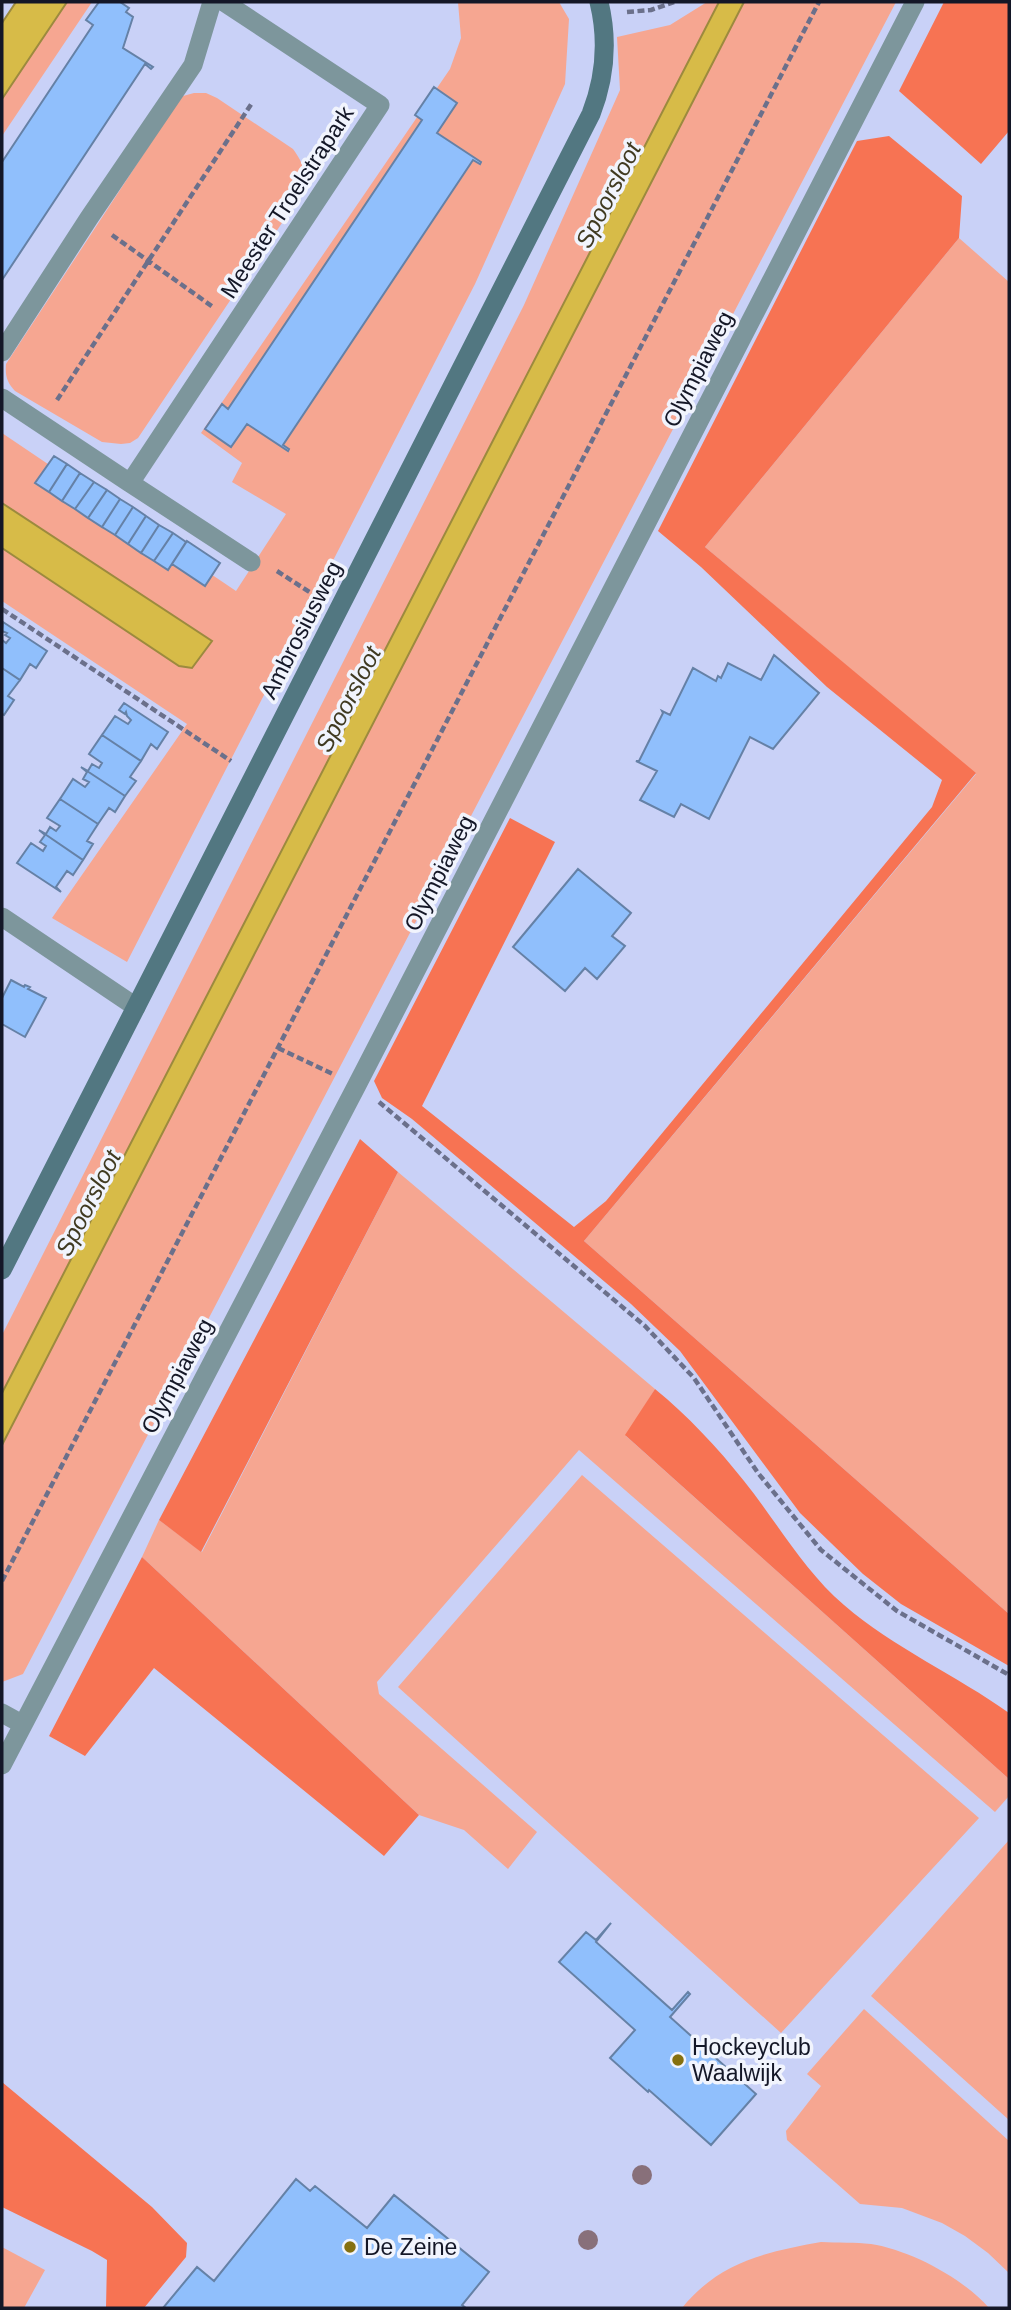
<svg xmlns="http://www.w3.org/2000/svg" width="1011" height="2310" font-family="Helvetica,sans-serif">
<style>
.green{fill:#f6a691}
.forest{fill:#f77353}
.water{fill:#d7bb48;stroke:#9c8a3e;stroke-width:2}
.building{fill:#90bffc;stroke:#6581a6;stroke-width:2}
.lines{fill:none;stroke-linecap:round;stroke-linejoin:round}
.path{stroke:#6b708b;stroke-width:4.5;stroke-dasharray:7 3.5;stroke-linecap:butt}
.minor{stroke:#7d969c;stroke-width:19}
.secondary{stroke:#527781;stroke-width:19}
.tree{fill:#88707a}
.poi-dot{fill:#857010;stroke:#f1f4fd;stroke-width:2.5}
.labels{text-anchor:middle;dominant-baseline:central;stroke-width:7;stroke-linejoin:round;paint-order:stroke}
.street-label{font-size:23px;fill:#141727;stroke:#f1f4fd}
.poi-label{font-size:23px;fill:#141727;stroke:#f1f4fd;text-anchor:start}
.water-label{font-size:24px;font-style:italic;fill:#403a21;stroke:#f1f4fd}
</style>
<rect width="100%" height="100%" fill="#c9d1f7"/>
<path class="green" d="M67 2H92L2 136V99Z
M458 2H559L569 19 565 84 475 284 127 962 52 918 187 724 2 601V548L179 666 212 641 2 503V433L236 591 286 514 232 482 242 463 201 433 450 69 461 38Z
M707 2H719L2 1393V1335L524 305 620 90 617 37 670 25Z
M744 2H896L23 1674 2 1682V1445Z
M194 93H206L217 98 293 149C304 164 308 176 302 193L138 438 130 443 121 444 102 442 15 391C7 382 5 376 6 364L173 109 183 96Z
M959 238 1009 282V1614L584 1241 976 774 705 547Z
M398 1172 655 1389 626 1436 1009 1779V1796L995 1812 579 1450 377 1682 379 1694 537 1832 508 1869 464 1830 419 1815 142 1557 159 1520 202 1552Z
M582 1475 979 1818 781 2033 398 1687Z
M1009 1840V2120L871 1996Z
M864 2009 1009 2141V2273L988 2253 965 2236 942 2223 902 2208 860 2204 787 2140 786 2131 821 2086 807 2074Z
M821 2242C838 2243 855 2242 871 2244 910 2250 963 2278 989 2308H682C719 2262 766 2252 821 2242Z
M2 2247 45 2270 24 2308H2Z"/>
<path class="forest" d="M944 2H1009V131L981 164 899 91Z
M889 136 962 196 959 238 705 547 976 773 584 1241 1009 1614V1666L901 1604 863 1574 800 1513 680 1351 631 1304 412 1119 382 1098 374 1081 510 818 555 842 422 1106 574 1227 606 1201 932 807 942 780 827 687 701 567 658 531 857 141Z
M360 1139 398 1172 201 1552 159 1520Z
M655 1389C687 1415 718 1448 744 1481 777 1522 804 1571 844 1605 894 1648 956 1675 1009 1713V1779L625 1435Z
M142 1557 419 1815 384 1856 154 1668 85 1756 49 1736Z
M2 2082 152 2207 187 2243 186 2257 144 2308H106L107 2260 92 2251 2 2207Z"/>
<path class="water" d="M16 2H67L2 99V23Z
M719 2H744L2 1445V1393Z
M2 503 212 641 192 668 179 666 2 548Z"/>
<path class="building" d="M99 2H120L129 8 126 12 133 17 123 48 153 67 151 69 145 64 2 280V162L93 25 86 20Z
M434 87 457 103 437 133 481 162 480 164 473 160 283 445 289 449 288 451 247 424 231 447 205 429 222 404 228 409 422 120 415 115Z
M54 456 67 464 49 492 35 483Z
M67 464 80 473 62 501 49 492Z
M80 473 94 482 75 509 62 501Z
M94 482 107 490 88 518 75 509Z
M107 490 120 499 102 527 88 518Z
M120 499 133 507 115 535 102 527Z
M133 507 146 516 128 544 115 535Z
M146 516 159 525 141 553 128 544Z
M159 525 173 533 154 561 141 553Z
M173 533 186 542 168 570 154 561Z
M187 541 220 563 205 586 172 564Z
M3 622 47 651 36 668 30 664 20 680 2 668V640L6 643 10 638 5 635 7 633 2 631Z
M774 655 819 693 773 749 750 737 709 819 681 804 674 817 640 800 657 771 636 761H639L663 713 662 711 670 715 693 668 716 681 718 676 721 678 728 663 761 680Z
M2 668 20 680 8 696 14 700 4 715 2 714Z
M124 703 168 732 157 749 151 744 141 761 102 735 115 716 128 724 131 720 127 716 126 712 125 714 119 710Z
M102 735 141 761 130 777 136 781 125 796 81 767 88 771 92 764 99 768 102 763 89 754Z
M81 767 125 796 115 812 109 808 98 824 60 799 73 779 85 787 89 782 83 779 87 772Z
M60 799 98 824 87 841 93 844 83 860 39 830 46 834 50 827 56 831 60 826 47 818Z
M39 830 83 860 73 875 67 871 56 887 61 892 17 863 31 843 43 851 46 846 40 842 45 835Z
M578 869 631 913 612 936 625 946 597 979 585 968 565 991 513 947Z
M11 980 24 987 25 985 30 987 28 989 46 998 25 1037 2 1024V998Z
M611 1923 596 1942 672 2010 688 1992 690 1994 670 2017 756 2094 711 2145 649 2090 648 2092 610 2058 635 2030 559 1962 586 1932 596 1940Z
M296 2179 310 2191 315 2186 367 2228 394 2195 489 2272 462 2305 466 2308H163L197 2267 214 2281Z"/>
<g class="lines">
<path class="path" d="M627 12 651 10 674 2
M112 235 213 307
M57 400 252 103
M277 571 314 595
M2 609 231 761
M278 1048 333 1074
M379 1102 645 1326 694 1378 758 1473 821 1550 897 1611 1009 1675
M2 1581 819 2"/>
<path class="minor" d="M224 2 380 105 130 483 251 562
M2 352 89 218 193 65 212 2
M2 398 130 483
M2 917 136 1007
M2 1713 22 1724
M2 1765 357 1085 915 2"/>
<path class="secondary" d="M2 1270 591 114C605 78 608 39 599 2"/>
</g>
<g class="tree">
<circle cx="642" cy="2175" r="10"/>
<circle cx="588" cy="2240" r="10"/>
</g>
<g class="poi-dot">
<circle cx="678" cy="2060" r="7"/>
<circle cx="350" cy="2247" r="7"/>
</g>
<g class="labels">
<g class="street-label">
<text transform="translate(287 202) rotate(-57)">Meester Troelstrapark</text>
<text transform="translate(698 369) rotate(-63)">Olympiaweg</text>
<text transform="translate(301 630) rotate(-63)">Ambrosiusweg</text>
<text transform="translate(439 873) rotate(-63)">Olympiaweg</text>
<text transform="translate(177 1376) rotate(-62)">Olympiaweg</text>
</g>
<g class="poi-label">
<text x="692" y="2047">Hockeyclub<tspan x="692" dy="26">Waalwijk</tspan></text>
<text x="364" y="2247">De Zeine</text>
</g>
<g class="water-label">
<text transform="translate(608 195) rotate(-63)">Spoorsloot</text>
<text transform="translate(348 699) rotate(-63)">Spoorsloot</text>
<text transform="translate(88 1203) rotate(-63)">Spoorsloot</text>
</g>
</g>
<rect width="1011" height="2310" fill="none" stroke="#141727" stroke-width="7"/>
</svg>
